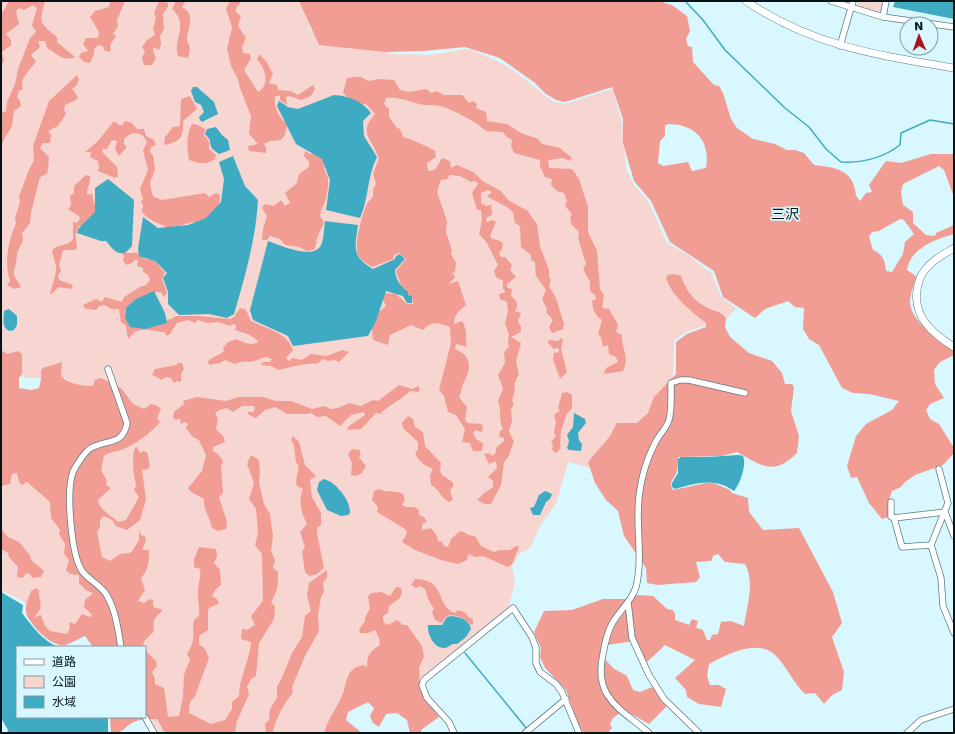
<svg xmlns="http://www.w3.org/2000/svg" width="955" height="734" font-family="'DejaVu Sans','Noto Sans JP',sans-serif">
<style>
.green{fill:#f7d5d1}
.forest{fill:#f19d94;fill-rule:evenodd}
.water{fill:#3fabc3}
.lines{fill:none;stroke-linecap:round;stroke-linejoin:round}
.stream{stroke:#3fabc3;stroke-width:1.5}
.minor-casing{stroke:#5a7d86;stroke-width:7}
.tertiary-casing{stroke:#5a7d86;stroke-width:8}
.minor{stroke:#fff;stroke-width:5.5}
.tertiary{stroke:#fff;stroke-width:7}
.labels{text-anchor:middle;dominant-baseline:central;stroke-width:3.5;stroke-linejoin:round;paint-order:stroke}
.quarter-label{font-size:14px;fill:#061418;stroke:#d8f7ff}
</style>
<rect width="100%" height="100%" fill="#d8f7ff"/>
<path class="green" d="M1 1H304L310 29 318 39 357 38 392 54 431 55 465 49 472 50 495 60 513 70 552 101 565 104 612 89 622 122 626 168 633 184 648 201 667 243 688 255 712 274 721 297 736 308 723 323C704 324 690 329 674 340L672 405 593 469 568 462 556 504 541 524 530 548 519 554 512 567 515 581 509 607 423 679 369 668 334 733H159L145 707V647H106L95 631 67 636 49 632 23 601 1 590V481L73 391 69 381 65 378H25L11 367 1 368Z
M857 1H883L881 11 879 13 858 8Z"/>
<path class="forest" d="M9 1H45C39 24 39 22 57 37V42L75 57C64 62 57 54 47 48L45 41H38L40 47 31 55 36 61C31 70 18 79 23 89L19 91 17 97 20 101 21 106 14 111 12 126 3 141 1 153V113L6 111 7 102 15 84 18 69 30 38 36 32 32 25 37 8 33 5 24 10 19 8 16 11 19 24 6 34 11 40V45L2 52 4 61 1 64V15Z
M110 1H125L117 20 118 26 113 34 116 36 110 45 111 50 109 52 104 50 103 46 98 45 94 49V54L90 63 84 62 79 57 81 53 88 51 83 44 86 38H98L99 32 90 17 95 11 109 7Z
M159 1 168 3V7L163 14 164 29 160 36 161 44 159 50 153 47V51L156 58 152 65H144L142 58 145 51 142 47 147 40 155 35 153 29 156 18 154 13Z
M176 1H186L182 7C195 13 189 26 187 37 186 44 193 45 188 58L178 56C172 40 190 25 172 9Z
M230 1H240V3L236 8V12L241 16 238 26 246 38 242 47 243 53 250 54 251 59 244 70 258 92C270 85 266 68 257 60L259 54 266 61 273 74 269 83 277 85 278 90 291 91 298 95 313 85 315 89 311 96 301 100 289 96 286 97 287 105 280 100V96H275C273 108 279 116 287 125L285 135 281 140 270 141 264 144 266 148V153L249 151 248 146 258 144 249 134 251 116 240 88 238 79 231 66 227 49 232 27 226 9Z
M299 1H659L672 5 687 16 690 31 686 39 688 46 692 47 693 62 714 85 719 86 723 93 731 119 737 128 753 139 775 144 787 150H795L804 153 814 165C830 167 849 168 854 186 856 193 855 196 860 201L866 193 872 192 869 185 886 161 901 163 931 154H954V197L944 170 939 166 903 184 901 192 903 205 913 212V223L926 235 935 236 936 233 954 225V234C936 239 910 248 907 270L916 276C915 284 909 296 910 304 914 327 941 336 954 352V355L940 362 934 370 935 384 944 398 930 404 926 410 930 419 939 424 954 448V453L943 465 915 475 905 482 901 487 892 491 889 500V517L882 519 869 503 857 477 851 478 847 466 856 436 866 424 892 410 899 401 869 394 853 393 842 388 819 345 809 339 803 329 804 308 795 307 788 301 765 309 755 318 723 297 714 271 670 242 651 201 634 181 623 143V119L612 87 565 102 556 100 546 94 535 83 500 58 465 47 424 51 386 52 319 45ZM668 124C695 124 711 141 706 168L692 171 688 162 663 166 658 163 660 141 665 136V126ZM900 219 904 220 914 234 905 242 903 254 892 272 886 271C885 261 883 254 873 250L869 237 872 232 879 231Z
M77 75 79 79 77 85 72 89 78 97 76 100 65 105 64 110 66 114 58 126 48 131 51 135 50 143H43L40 148 49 157C48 164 49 168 47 174L40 177 31 213 30 223 22 233 23 240 17 253 16 264 14 270V275L21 287 15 289 7 285 10 281C4 261 8 243 16 223L15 218 20 202 19 197 28 172 34 160 33 146 49 101Z
M354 77H361L368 81 380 79 394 80 400 90 409 92 426 89 431 93 437 91 444 95H462L469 103 473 101 477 104 476 108 486 112 487 121 507 124 521 133 538 139 542 144 560 148 572 158 570 161 563 158 548 160 549 168 572 169 579 179 588 207V232L597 251 600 289 604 295 602 308 609 309 618 325 616 332 622 335C621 348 630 357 623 371L604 374 606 368 618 362 616 357 609 354 608 345 603 347 601 337 598 334 602 320C594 315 593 309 592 300H596L595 295 590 291V282L583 269 586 264 578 238 579 232 571 224 570 217 572 214 565 206 567 201 564 193 557 191 551 185 552 179 545 177 540 166V160L514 153 511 146 512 140 506 136 503 132 486 131C477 122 454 110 440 106 433 104 426 106 419 104 410 101 394 96 386 98L384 104 389 109V117L397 128 400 129 403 137C411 139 427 146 435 151L436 157 427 163 428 171 435 170 442 158 450 161 451 168 457 165 473 172 484 182 501 191 508 200 528 211 531 216 537 224 540 246 549 270V278L551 280 549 286 556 298 564 324 563 329 552 333 549 327 553 320 546 312 547 309 542 299 546 290 536 276 535 262 531 260V255L521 247 520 226 515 223C514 220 514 215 513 213 510 206 493 201 487 196L492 192 488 190 481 193V203L486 206 491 205 492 215 486 218 487 222 492 220 496 222 490 236 492 239 498 240 503 243 502 249 499 253 501 257H505L512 265 510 270 516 277 507 284V288L512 289 511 296C517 300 519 305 515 311L521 313 518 321 521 327V332L511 337 521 343 516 361 519 375C512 383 517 391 512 400L514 405 511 408 512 421 509 431 514 442C510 449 511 456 504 462L501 485 491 504H485L477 500 483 494 493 487V481L488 477 497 468 496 461 489 464 484 454 488 453 493 456 496 452V448L504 441V438L499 437 500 431 503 429C498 419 502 410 498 401L503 389 498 375 505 363 504 352 509 347 508 342 509 334 505 324 508 311 507 302 500 299 499 294 506 292 503 289V281L496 277 494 271 498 265 487 243 479 234 482 220 481 210H477L472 193 478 184 476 181 471 182 460 176 450 175 447 179 441 180 437 192 447 221 446 232 452 251 451 254 456 263 455 272 452 273 455 277 449 284 458 281 466 305C460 310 454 314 454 324L462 321C469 334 464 335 467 347L456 344 455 349C473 356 471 370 463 384 461 388 462 393 459 397L467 407 465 419 467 423 482 424 483 430 481 432 476 430 473 433 476 439 483 443 482 451H473L470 443 462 442 465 429 456 415 448 412 444 396 439 390 451 343 450 327C439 323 432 320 423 330L411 325 390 335 388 345 373 340 371 318 386 306 382 298 383 293 396 294 407 304H413L412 296 408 295 405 289 402 288 396 271 406 259 400 253 394 255 393 259 372 267C367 263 361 261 358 255 354 244 362 216 366 206 367 202 371 200 373 196V189L376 184 373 173 379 159C373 139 357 134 375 114L366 104 357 105 343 93 347 78Z
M190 96 197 109 183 121C184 137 180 142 164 145L165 137 173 127 180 126 181 99Z
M125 121 132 123 137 129H144L146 136 154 140 156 145 151 147 150 152 153 155 155 169 150 183 152 194 154 197 162 200 205 193 209 197 216 193 220 195C220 210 212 215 200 223L192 222 168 229C163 223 152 224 142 212L143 206 141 202 143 199 140 189 148 170 143 150 147 142C142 131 132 131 124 139V144L127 147 119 156 115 149 117 141 112 140 107 149H102L103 153 117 167 118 176 115 178 98 171 99 167 98 161 90 157 91 152H85L98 141 113 122H116L119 125H122Z
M192 124 198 125 205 129 204 135 209 141V149L216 155 215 159C206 165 199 164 189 160 187 148 186 135 192 124Z
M305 151 310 154C318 152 320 156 325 162 322 172 328 172 328 180 329 187 325 206 321 210L320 216 324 222 317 238 315 249 307 251 299 247 285 245 280 239 270 236 267 240H262L263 229 267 216 262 208 265 204 274 206 281 200 285 206 290 203 285 193 297 183 299 174 309 167V162L304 156Z
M86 175 90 176C91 182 87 187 87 194L89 195 92 193 94 203 103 207 84 226H79C72 238 79 243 76 250H63C61 255 62 259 59 264L61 271 58 276 59 280 73 285 71 289 59 287 50 295C51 287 57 274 56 266 55 261 53 256 52 251 57 243 68 247 73 239V222L76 223 79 221 80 217 68 209 71 205 70 196 74 193V186Z
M127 250V253H137L147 260 149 257 153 259 165 273 162 279 167 293 164 297 161 292H156L129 307 125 310V316L128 321 165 322 168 319 170 320 176 316H198L230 319 234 317 240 308 246 310 251 321C267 329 287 332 293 350L286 358 289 361 292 358 302 360 311 354 327 356 342 350 349 352 339 362 335 360 328 361 323 359 317 364C312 362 286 368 279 370L271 366 261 365 263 362H270L272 359C263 354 259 361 251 362 244 362 242 361 235 364L225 360 220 363 209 365 208 361C212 357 222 354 224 351L223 348 228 342 237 339C244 343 249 345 257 343L258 341 250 335 235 330 236 326 233 324 230 326 218 322 207 323 198 320 195 323 188 320 177 323 170 334 167 336 164 332C155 332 145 327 135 332 132 334 131 337 128 339L126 326 121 322 119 309H111L105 305 99 306 96 310C91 309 85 311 83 305L96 299 102 302 105 297 122 302 124 297 140 287 146 285 150 280 148 275 143 272V268L137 266 138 261 136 259 132 263 127 265 123 261 124 256 120 251Z
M674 274 681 276C687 292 693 301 710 309 717 312 720 311 726 318L725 327 730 337 749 353 772 361 782 373 785 384H792L794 387 791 411 799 436 797 453C774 476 762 466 737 452L722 456 678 457C678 462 678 467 677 471 675 479 668 481 673 490L711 482 730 490 732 493 748 498 749 512 763 530 799 528 833 592 842 623 832 637 844 672 842 690 832 695 824 704 815 693 805 694C792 681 788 669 777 657 760 637 727 654 709 664L707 676 710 685H719L726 689 721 707 699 704 687 697 686 690 675 678 695 660 665 645 647 662 634 641 607 645 604 658 613 668 627 676 633 690 640 692 652 687 668 705 649 724 624 710 613 718 610 724 612 728 609 731 610 733H584L579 726 566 690 545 668 540 657 541 648 534 632 544 611 572 610 603 599H625L637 595 653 596 667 609 673 610 675 614V620L689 625 692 619 698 621 696 628 703 630 707 640H710L712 635 718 634 721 622 731 621 744 626C747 606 755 582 745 564L725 562 718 554 713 556 711 561 696 562 700 577 696 582 658 585 647 583 646 568 624 536 618 511 606 500 595 483 588 462 610 436 617 423H637L648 413 654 397 676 374V342L687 334 706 327V323C690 310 673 298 666 278L668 275Z
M561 338 563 340 561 349 567 372 560 379 553 359 554 353 559 352V349L557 348 554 349 548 343 549 340 558 341Z
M3 351 7 354 18 351 22 354V374L19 378V388L31 390 39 388 41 379V371L43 368 62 362 61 376C69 384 82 386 93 386L95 380 101 378 121 388 133 404 144 409 151 404 158 406 161 409 157 418 160 422C150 434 136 444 121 450 115 452 108 452 104 456L101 470 107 481 106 485 111 488 98 500C98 509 112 516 118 522L126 520 139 497 134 490 136 486C134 475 131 459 135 448L137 447 140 453 143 451 147 452 150 466 148 469 142 470 146 499 140 520 127 530 116 526 112 520 104 516 100 520V527L97 532 102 557 110 561 120 554 130 553 133 550 139 540V530L141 535 145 536 146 540 142 550H149C149 561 149 569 141 578L145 590 138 601 144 603 149 599 153 600V607L163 610C155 618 152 619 154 631L144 641 143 647H93L85 636C78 639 71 643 65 645 52 648 28 623 26 612 25 605 29 597 31 591L36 588 39 590C38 596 42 604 40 609 39 613 36 613 35 617L41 615 45 626 50 631 67 634 70 628 69 622 75 624 82 614 90 617 92 615 84 607 85 600 93 593 86 590 79 583V575L70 574 66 570 69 560 64 554 65 544 59 534 60 530 51 518 50 502 27 482 22 485 19 482 17 473 12 474 10 484 1 486V352Z
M178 363H182L184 369 181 374V382L177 381 174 383 171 378 167 377 160 380 159 378 152 375 155 369 176 365Z
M399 385 412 389 418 386 420 390 418 392 410 391C403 399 384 408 381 414L376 413 361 429 347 430 349 426 365 415 364 412 351 415 340 426 326 416 317 417 311 413 307 414H287L275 407 265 410 256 418 249 415 247 412H253L255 409 254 406H242L233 412 227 408 219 410 215 413 218 418 216 429 224 437 225 442 213 447V451L218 454 223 461 221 467 223 493 219 497 227 522 226 529 218 531 212 528C210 517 203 510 204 499L191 492 188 488 202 471 206 455 199 440 193 437 186 428 188 424 185 422 181 424 180 419 175 420 173 417 174 412 184 404 183 401 197 397 226 401 238 397H263L276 401H291L312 409 324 406 331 409 338 408 349 403 361 406 373 400 378 401Z
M567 392 572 395V408L566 415 563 426 561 430 560 449 556 453 552 450 553 445 551 442 556 436 554 433 556 422 554 416 556 413 560 411 558 408 562 393Z
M408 416 413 419 415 427 423 432 425 446 441 463C438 478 445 475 453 483V487L450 490 453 500 449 502C441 498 439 489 431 485L430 475 433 469C424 464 420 464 415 453L418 449V442L403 428 402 423Z
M293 436 299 442 305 465 316 476 310 480 312 497 321 513V525L317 528V533L324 568 317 574 309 576 305 572 302 552 305 547 300 532 307 524C301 512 298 502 303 489L297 486C294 478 300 472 298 464L296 463 294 445 291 440Z
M352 449 359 450 361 453 359 457 366 466 362 473 356 476 351 475 352 463 348 454Z
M251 455 259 460 260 472 259 483 264 504 270 514 273 536 271 551 275 560 273 568 278 572C278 587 278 589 271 603L275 606 274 619 259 643 256 676 251 679 247 687 249 694 237 721 235 732 165 733 157 719C149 719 141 719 134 722 123 727 125 733 111 733L110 717H145V650L156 661 157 666 152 672 155 679V684L164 688 168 717 179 716 183 697 184 675 190 659 187 654C189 650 193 644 193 639 195 629 189 622 199 616 200 606 197 597 198 589 199 581 201 576 200 569L194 567V559L199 547 216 549 217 556 214 563 220 570 221 585 216 589 212 596 217 599 219 604 210 607 208 610V630L199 636V644L205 649 209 658 195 696 190 702 189 713 211 724 225 720 232 709V702L239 696C239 678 250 660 251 642L241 639 242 629 247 630 255 625 251 616 263 601 262 554 255 545 258 533 256 509 249 499 254 483 247 464Z
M379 489C388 493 395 490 403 494L405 499 402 505 406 507H414L419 510V515L424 517 427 522 422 524V530L431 528 437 536 438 541 442 542 444 546 448 547 451 539 460 531 464 532 468 535 475 536 481 546 494 552 500 550H510L516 546 519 547 512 564 508 567 483 556 475 557 468 554 467 560 458 564 441 560 415 550 402 542 407 533 405 529 377 512 378 507 372 500 374 491Z
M1 529 8 537 19 542 30 555 31 560 44 571 41 577 32 578 30 574 26 573 23 578 17 577 18 567 9 557 8 553 1 549Z
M327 570V578L323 582 324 592 321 597 318 615 319 631 305 656 292 687 293 693C286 699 273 724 273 733H266L265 724 269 720 270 709 277 698V686L281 680 292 653 302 637 305 616 311 611 307 595 309 583Z
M415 579C448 580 434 605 455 613L458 610 466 613 468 617 473 619V624L471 625C465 618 457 615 448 615L441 623 435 620 432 612 434 609 428 599 425 589 420 586 416 588 411 585Z
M396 587 401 588 402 592 400 598 389 606 388 613 383 616V620L386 625 392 623 397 620 403 625H407L422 646 424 656 419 668 420 690 439 717 421 730 422 733H410L407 720 397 713 386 714 379 727 373 723 370 716 374 708 368 702 348 712 346 720 362 733H324C328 719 336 709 342 696 346 687 345 678 352 670 355 667 360 666 364 665L367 667C367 655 370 651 380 645L379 638 375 630 368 633H360L359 630 365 621V618L370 608 368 596 371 593 381 592 390 596Z"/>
<path class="water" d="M895 1H952L954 4V19L893 7Z
M193 87H197L214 102 218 114 202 122 200 120 199 117 204 112 201 105 195 102 191 91Z
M334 95C349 96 362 101 371 113L363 121 364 136 377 157C367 176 369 198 360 218L326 210 330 180 322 159 296 144 277 106 279 101 288 107 298 109Z
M216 127 222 135 228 140 230 150 219 154C212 149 210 148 210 140L205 134 207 129Z
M233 156 245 186 258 200C256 238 245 277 234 314L227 318 209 314 179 315 168 304V292L163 278 167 273 155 261 139 256 138 249 143 217 158 228 188 225 206 218 221 202 224 179 219 162Z
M108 179 134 200 132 246C121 260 114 251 106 241H101L77 233 78 229 95 212V188Z
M325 221 358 225C355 248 351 256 373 269L395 259 396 256 400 254 405 259 395 270C396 281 400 285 408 292V295L412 296V303H407L403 296 386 291 376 321 368 336 293 346 288 336 253 320 250 310 268 241C280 245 316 262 322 243 324 236 324 228 325 221Z
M154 291 165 313 167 323 145 329 130 327 125 318 126 308 136 299Z
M9 309 17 316V325L14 330 9 331C1 326 4 320 4 311Z
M574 413 585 419 586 423 578 433 579 440 582 444 581 451 569 450 567 448 569 441 567 435 573 427Z
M739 455 743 456C747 465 740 484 734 491 715 477 696 483 675 489L672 487V483L678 473V459L681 457H708Z
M324 479C336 482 351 501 350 513L348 515 341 516 327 510 317 490 319 482Z
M545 491 552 494 550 499 546 502 540 515H533L530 508 534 507 539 495Z
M1 592 23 605 22 613C32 626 43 641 58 647H17V717H108V733H7L8 730 1 718Z
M451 616C460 617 469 619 471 629L466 637 457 644C451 643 450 647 445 648 434 649 427 634 428 625H442L447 617Z"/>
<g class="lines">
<path class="stream" d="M685 1 703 20 725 50 785 108 809 127 826 149 841 162C862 163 883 158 900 145L901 133 930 120 954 124
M465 653 527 729"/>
<defs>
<path id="minor" d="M831 1 883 17 954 27
M883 17 886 1
M840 46 853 1
M108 369 127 423C123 446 107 439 91 448 86 450 75 467 73 472 66 491 71 554 82 571 89 580 100 585 106 594 116 610 118 630 121 647
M939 469 948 503 931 545 941 578 943 606 954 633
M891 502V517L894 518 902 547 931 545
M894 518 945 512 954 536
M628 602 632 638 649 675 664 699 699 733
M145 717 154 733
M454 733 449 722 427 698 422 685 424 680 513 608 532 637 536 648V663L540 672 556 684 562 692 579 733
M525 733 566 699
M649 733C621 709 593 698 603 654 605 643 607 632 613 622 620 610 632 601 636 587 644 555 634 522 640 490 642 475 648 457 655 443 659 435 666 429 669 420 672 409 671 395 671 383L680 380H689L745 393
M907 733 921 720 954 709"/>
<path id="tertiary" d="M746 1C812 46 877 55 954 68
M954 248C944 254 932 260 925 270 920 276 918 283 917 290 913 317 933 334 954 347"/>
</defs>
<use href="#minor" class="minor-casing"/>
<use href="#tertiary" class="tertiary-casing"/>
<use href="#minor" class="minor"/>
<use href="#tertiary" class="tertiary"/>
</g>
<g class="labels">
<g class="quarter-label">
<text x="785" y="214">三沢</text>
</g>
</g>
<rect width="955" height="734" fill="none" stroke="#061418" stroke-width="4"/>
<rect x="16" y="646" width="130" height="72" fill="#d8f7ff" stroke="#849ca3"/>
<rect x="24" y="659" width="20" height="6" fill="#ffffff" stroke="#849ca3"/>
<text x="52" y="666" font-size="12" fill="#061418">道路</text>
<rect x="24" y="676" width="20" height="12" fill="#f7d5d1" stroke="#849ca3"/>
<text x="52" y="686" font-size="12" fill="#061418">公園</text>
<rect x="24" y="696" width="20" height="12" fill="#3fabc3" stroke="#849ca3"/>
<text x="52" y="706" font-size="12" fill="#061418">水域</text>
<g transform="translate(919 36) rotate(358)"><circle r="19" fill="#d8f7ff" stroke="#849ca3"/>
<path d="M0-3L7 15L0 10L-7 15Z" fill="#a8131c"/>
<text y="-6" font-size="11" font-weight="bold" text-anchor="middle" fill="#061418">N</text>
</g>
</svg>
